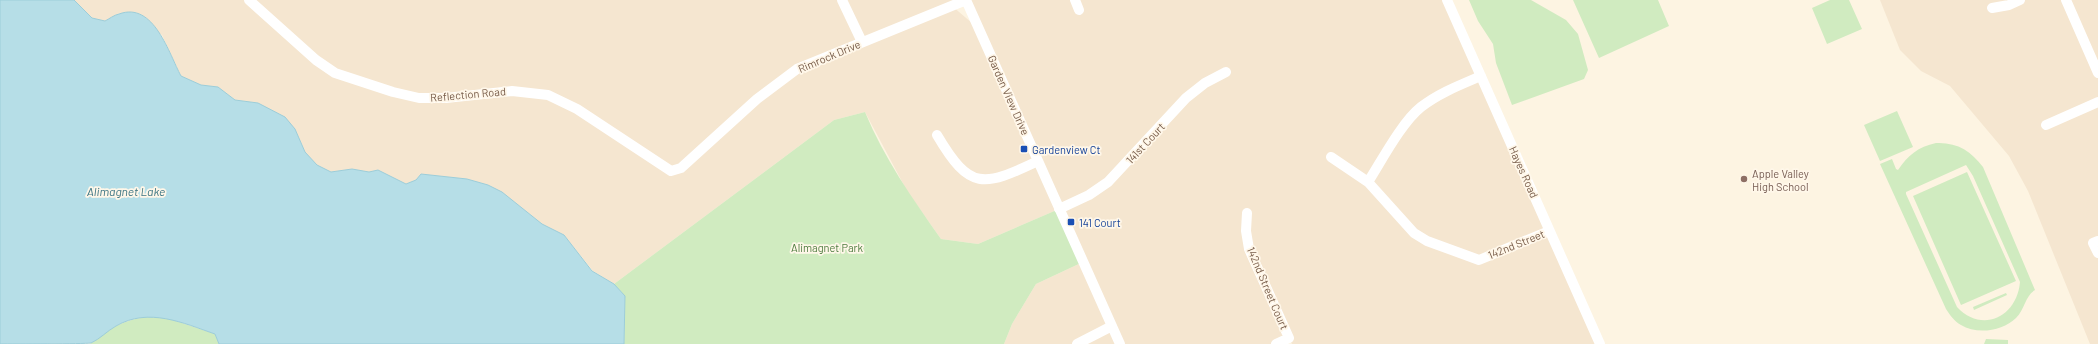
<svg xmlns="http://www.w3.org/2000/svg" width="2098" height="344" font-family="Barlow,sans-serif">
<style>
.residential{fill:#f5e6d0;fill-rule:evenodd}
.green{fill:#d0ebc0;fill-rule:evenodd}
.water{fill:#b6dee7;stroke:#9ccdd9}
.lines{fill:none;stroke-linecap:round;stroke-linejoin:round}
.minor{stroke:#fff;stroke-width:10}
.transit-dot{fill:#1a4fb4;stroke:#fff7e9;stroke-width:1.5}
.education-dot{fill:#8d6e63;stroke:#fff7e9;stroke-width:1.5}
.labels{text-anchor:middle;dominant-baseline:central;stroke-width:3.5;stroke-linejoin:round;paint-order:stroke}
.street-label{font-size:11px;fill:#765a47;stroke:#fff7e9}
.transit-label{font-size:11px;fill:#164399;stroke:#fff7e9;text-anchor:start}
.education-label{font-size:11px;fill:#785e54;stroke:#fff7e9;text-anchor:start}
.park-label{font-size:11px;fill:#4e7c3f;stroke:#fff7e9}
.water-label{font-size:12px;font-style:italic;fill:#3d7583;stroke:#fff7e9}
</style>
<rect width="100%" height="100%" fill="#fdf4e2"/>
<path class="residential" d="M74 0H1447L1600 344H1292L1289 338 1276 344H1004L1012 324 1036 284 1083 262 1059 209 978 244 941 239 907 191 865 112 834 120 614 284 593 271 564 235 542 224 516 203 488 185 467 179 421 174 416 180 406 184 378 170 369 172 352 169 331 172 317 165 305 152 295 129 258 103 235 100 218 87 201 85 181 76 162 35 120 13 105 21 92 18ZM967 0 972 23 952 6Z
M1880 0H2098V344H2090L2028 191 2009 156 1950 86 1921 71 1900 50Z"/>
<path class="green" d="M1469 0H1531L1566 20 1578 34 1588 70 1584 79 1512 105 1496 63 1493 44 1478 21Z
M1573 0H1658L1669 26 1599 58Z
M1830 0H1849L1862 29 1827 44 1812 8Z
M1897 111 1913 147 1880 161 1864 125Z
M865 112C884 158 912 198 941 239L978 244 1059 209 1083 262 1036 284 1012 324 1004 344H624L625 296 614 284 834 120Z
M1936 143C1957 142 1971 151 1983 167L2035 290C2025 296 2025 309 2016 318 2003 331 1977 335 1961 325 1954 321 1950 315 1946 309L1880 164 1892 159 1896 169 1898 170C1908 155 1918 147 1936 143ZM1966 165 1973 176 2020 282C2017 317 1982 334 1957 307L1906 194V192Z
M1967 172 2016 281 1961 305 1913 196Z
M2006 293 2007 295 1974 310 1973 307Z
M154 316 173 320 215 334 219 344H90C113 326 125 319 154 316Z
M1986 339 2008 340V344H1984Z"/>
<path class="water" d="M0 0H74L92 18 105 21C109 19 114 15 119 14 154 1 169 54 181 76L201 85 218 87 235 100 258 103 285 117 295 129 305 152 317 165 331 172 352 169 369 172 378 170 406 184 416 180 421 174 467 179 488 185 502 192 542 224 564 235 592 271 614 284 625 296 624 344H219L215 334C183 323 149 307 116 326 107 331 100 339 91 343 83 344 14 344 0 344Z"/>
<g class="lines">
<path class="minor" d="M249 0 316 60 335 73 393 92 419 98H446L512 91 548 95 577 109 671 171 681 168 757 99 797 69 966 0
M842 0 862 42
M966 0 1120 344
M1075 0 1079 10
M1447 0 1600 344
M2066 0 2098 73
M1992 8 2009 5 2020 0
M2046 125 2098 102
M937 135C970 191 983 187 1038 161
M1331 157 1368 182 1414 233 1427 241 1479 260 1549 231
M1368 182C1382 160 1402 122 1421 107 1439 93 1460 85 1481 76
M1059 209 1089 195 1108 182 1186 98 1205 83 1226 72
M1247 213 1246 231 1249 249 1289 338 1276 344
M2098 241 2093 243 2098 253
M1077 344 1112 326"/>
</g>
<g class="transit-dot">
<rect x="1020" y="145" width="8" height="8" rx="2"/>
<rect x="1067" y="218" width="8" height="8" rx="2"/>
</g>
<circle class="education-dot" cx="1744" cy="179" r="4"/>
<g class="labels">
<g class="street-label">
<text transform="translate(829 56) rotate(-23)">Rimrock Drive</text>
<text transform="translate(468 94) rotate(-5)">Reflection Road</text>
<text transform="translate(1009 95) rotate(66)">Garden View Drive</text>
<text transform="translate(1145 143) rotate(-47)">141st Court</text>
<text transform="translate(1524 172) rotate(66)">Hayes Road</text>
<text transform="translate(1516 244) rotate(-22)">142nd Street</text>
<text transform="translate(1268 288) rotate(67)">142nd Street Court</text>
</g>
<g class="transit-label">
<text x="1032" y="149">Gardenview Ct</text>
<text x="1079" y="222">141 Court</text>
</g>
<g class="education-label">
<text x="1752" y="173">Apple Valley<tspan x="1752" dy="13">High School</tspan></text>
</g>
<g class="park-label">
<text x="827" y="247">Alimagnet Park</text>
</g>
<g class="water-label">
<text x="126" y="191">Alimagnet Lake</text>
</g>
</g>
</svg>
